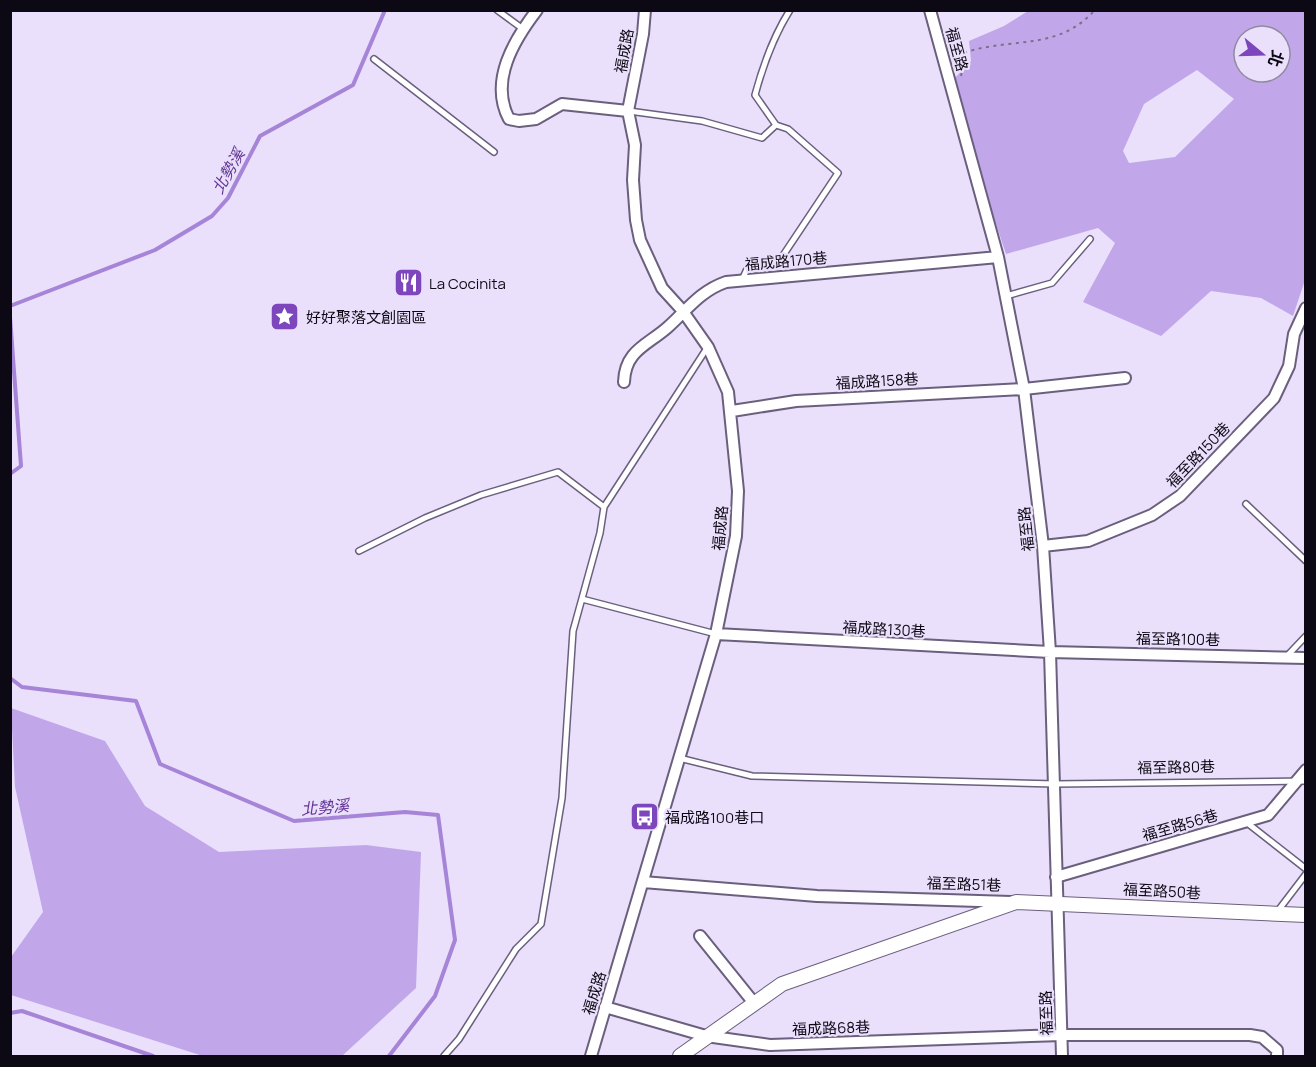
<svg xmlns="http://www.w3.org/2000/svg" width="1316" height="1067" font-family="Manrope,'Noto Sans TC',sans-serif">
<style>
.green{fill:#c1a7ea;fill-rule:evenodd}
.lines{fill:none;stroke-linecap:round;stroke-linejoin:round}
.stream{stroke:#a684d7;stroke-width:4}
.service-casing{stroke:#6a5f7d;stroke-width:8}
.minor-casing{stroke:#6a5f7d;stroke-width:14}
.tertiary-casing{stroke:#6a5f7d;stroke-width:16}
.path{stroke:#797285;stroke-width:2;stroke-dasharray:3 4.5;stroke-linecap:butt}
.service{stroke:#fff;stroke-width:5}
.minor{stroke:#fff;stroke-width:10}
.tertiary{stroke:#fff;stroke-width:14}
.labels{text-anchor:middle;dominant-baseline:central;stroke-width:4.5;stroke-linejoin:round;paint-order:stroke}
.street-label{font-size:15px;fill:#0d0914;stroke:#eae0fc}
.poi-label{font-size:15px;fill:#0d0914;stroke:#eae0fc;text-anchor:start}
.water-label{font-size:16px;font-style:italic;fill:#613394;stroke:#eae0fc}
</style>
<rect width="100%" height="100%" fill="#eae0fc"/>
<path class="green" d="M1028 11H1305L1306 277 1293 316 1261 298 1211 291 1161 336 1083 302 1115 243 1098 228 1006 254 949 84 971 61 969 41 1004 26ZM1244 36H1280V72H1244ZM1197 70 1234 99 1175 157 1129 163 1123 151 1144 104Z
M11 708 105 741 145 806 219 852 366 845 421 852 416 988 342 1056H203L11 995V957L43 912 15 787Z"/>
<g class="lines">
<path class="stream" d="M10 306 155 250 212 216 228 198 260 136 353 85 385 10
M10 317 21 466 10 474
M10 678 22 687 136 701 160 764 294 821 405 812 438 815 455 940 435 996 389 1056
M10 1013 22 1011 153 1056"/>
<defs>
<path id="service" d="M497 10 523 29
M374 59 494 152
M629 111 702 121 762 138 776 125 788 129 838 173 782 257 773 263 747 269 742 280
M776 125 755 95C763 65 773 37 790 10
M1006 296 1052 283 1090 239
M1246 504 1306 561
M359 551 425 518 481 495 558 472 604 507
M582 599 716 634
M1286 657 1306 636
M679 758 752 776 1055 784 1306 781
M1246 822 1306 869
M1277 912 1306 874
M444 1056 459 1039 516 949 541 924 562 798 573 631 600 533 604 507 707 348"/>
<path id="minor" d="M537 10C514 40 489 81 509 119L519 121 536 119 562 104 628 111
M930 10 998 257 1024 389 1043 546 1050 652 1062 1056
M624 382C625 350 648 345 668 327 687 310 700 291 726 282L998 257
M732 411 796 401 1024 389 1125 378
M1043 546 1088 541 1152 515 1180 496 1274 398 1289 366 1294 334 1306 308
M716 634 1050 652 1306 658
M1056 877 1268 815 1306 770
M643 882 817 896 1011 902
M700 936 754 1003
M605 1007 706 1036 770 1045 1062 1035H1250L1262 1037 1277 1050V1056
M591 1056 716 634 736 536 738 491 728 392 708 347 682 310 662 288 640 240 636 220 633 180 635 145 628 111 643 34 645 10"/>
<path id="tertiary" d="M680 1056 782 984 1016 902 1306 915"/>
</defs>
<use href="#service" class="service-casing"/>
<use href="#minor" class="minor-casing"/>
<use href="#tertiary" class="tertiary-casing"/>
<path class="path" d="M961 76 966 52C1014 37 1058 51 1095 10"/>
<use href="#service" class="service"/>
<use href="#minor" class="minor"/>
<use href="#tertiary" class="tertiary"/>
</g>
<defs>
<symbol id="restaurant-square" viewBox="-11 -11 22 22"><rect x="-9" y="-9" width="18" height="18" rx="4" fill="#7d46bc" stroke="#eae0fc"/><path d="M-5-6h1v4h1v-4h1v4h1v-4h1v5L-1.5 .5V6h-2V.5L-5-1ZM5-6V6H3V1.5H1.5Q1.5-4 5-6Z" fill="#fff"/></symbol>
<symbol id="sight-square" viewBox="-11 -11 22 22"><rect x="-9" y="-9" width="18" height="18" rx="4" fill="#7d46bc" stroke="#eae0fc"/><path d="M0-6L1.8-2.2L6-1.7L2.9 1.2L3.7 5.4L0 3.3L-3.7 5.4L-2.9 1.2L-6-1.7L-1.8-2.2Z" fill="#fff"/></symbol>
<symbol id="bus-square" viewBox="-11 -11 22 22"><rect x="-9" y="-9" width="18" height="18" rx="4" fill="#7d46bc" stroke="#eae0fc"/><path d="M-5-6H5V4H4V6H2V4H-2V6H-4V4H-5ZM-3.5-4V0h7V-4ZM-3.5 1.2v1.5H-2V1.2ZM2 1.2v1.5H3.5V1.2Z" fill="#fff"/></symbol>
</defs>
<g fill-rule="evenodd">
<use href="#restaurant-square" x="392" y="266" width="33" height="33"/>
<use href="#sight-square" x="268" y="300" width="33" height="33"/>
<use href="#bus-square" x="628" y="800" width="33" height="33"/>
</g>
<g class="labels">
<g class="street-label">
<text transform="translate(957 49) rotate(75)">福至路</text>
<text transform="translate(624 51) rotate(-80)">福成路</text>
<text transform="translate(786 261) rotate(-5)">福成路170巷</text>
<text transform="translate(877 381) rotate(-3)">福成路158巷</text>
<text transform="translate(1198 455) rotate(-46)">福至路150巷</text>
<text transform="translate(720 528) rotate(-85)">福成路</text>
<text transform="translate(1026 529) rotate(-96)">福至路</text>
<text transform="translate(884 629) rotate(3)">福成路130巷</text>
<text transform="translate(1178 639) rotate(1)">福至路100巷</text>
<text transform="translate(1176 767) rotate(-1)">福至路80巷</text>
<text transform="translate(1180 825) rotate(-16)">福至路56巷</text>
<text transform="translate(964 884) rotate(2)">福至路51巷</text>
<text transform="translate(1162 891) rotate(3)">福至路50巷</text>
<text transform="translate(594 993) rotate(-73)">福成路</text>
<text transform="translate(1046 1013) rotate(-92)">福至路</text>
<text transform="translate(831 1028) rotate(-2)">福成路68巷</text>
</g>
<g class="poi-label">
<text x="429" y="283">La Cocinita</text>
<text x="306" y="317">好好聚落文創園區</text>
<text x="665" y="817">福成路100巷口</text>
</g>
<g class="water-label">
<text transform="translate(228 171) rotate(-61)">北勢溪</text>
<text transform="translate(325 807) rotate(-5)">北勢溪</text>
</g>
</g>
<rect width="1316" height="1067" fill="none" stroke="#0d0914" stroke-width="24"/>
<g transform="translate(1262 54) rotate(109)"><circle r="28" fill="#eae0fc" stroke="#928a9f" stroke-width="1.5"/>
<path d="M0-4.5L10 22L0 15L-10 22Z" fill="#7d46bc"/>
<text y="-9" font-size="16" font-weight="bold" text-anchor="middle" fill="#0d0914">北</text>
</g>
</svg>
